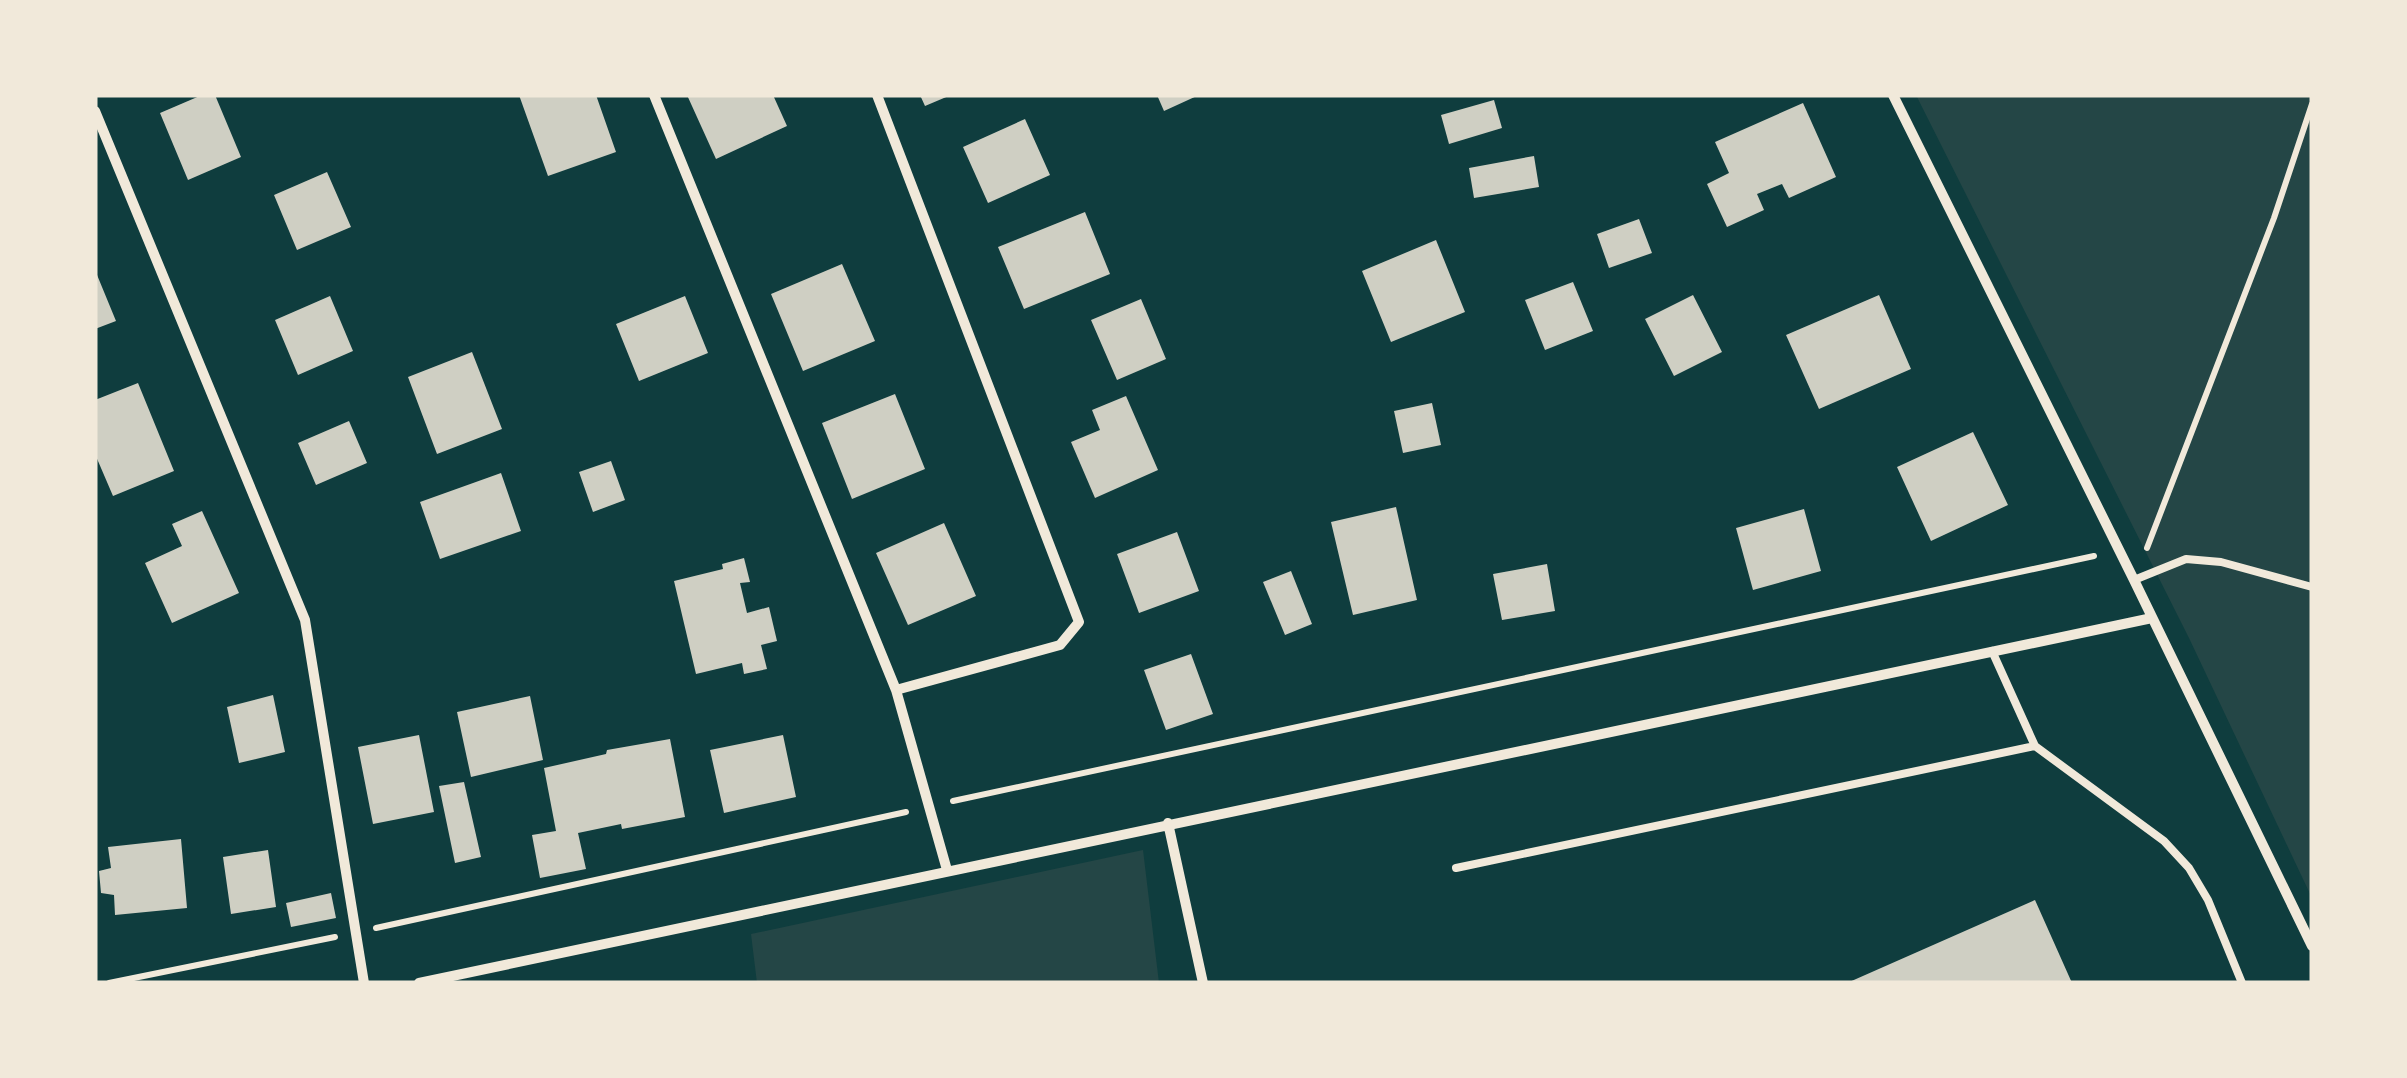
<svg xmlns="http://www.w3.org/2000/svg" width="2407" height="1078" font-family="Mulish,sans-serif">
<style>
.green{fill:#244646}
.building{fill:#cfcfc3}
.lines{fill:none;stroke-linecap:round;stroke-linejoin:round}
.path{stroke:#f1e9da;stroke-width:6}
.service{stroke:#f1e9da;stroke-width:8}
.minor{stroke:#f1e9da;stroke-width:10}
</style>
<rect width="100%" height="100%" fill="#0f3d3e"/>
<path class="green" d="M1916 95H2312V898L2189 638Z
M1143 850 1159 983H757L751 934Z"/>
<path class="building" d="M202 95H215L241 157 188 180 160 113Z
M519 95H596L616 152 548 176Z
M687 95H773L787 126 716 159Z
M920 95H951L925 106Z
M1157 95H1199L1164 111Z
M1494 100 1502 128 1449 144 1441 115Z
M1803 103 1836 177 1789 198 1782 184 1757 194 1764 210 1727 227 1707 184 1729 173 1715 142Z
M1025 119 1050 175 988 203 963 147Z
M1534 156 1539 187 1474 198 1469 168Z
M327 172 351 227 297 250 274 195Z
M1085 212 1110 274 1024 309 998 247Z
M1639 219 1652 253 1609 268 1597 234Z
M1436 240 1465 312 1391 342 1362 271Z
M842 264 875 341 803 371 771 294Z
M95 270 116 321 95 329Z
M1573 282 1593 331 1545 350 1525 300Z
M1693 295 1722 352 1674 376 1645 319Z
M1879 295 1911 369 1819 409 1786 335Z
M330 296 353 351 298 375 275 320Z
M685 296 708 353 639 381 616 324Z
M1141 299 1166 359 1117 380 1091 320Z
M472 352 502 429 437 454 408 377Z
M138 383 174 471 113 496 95 454V400Z
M895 394 925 469 852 499 822 423Z
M1126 396 1158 470 1095 498 1071 442 1100 430 1092 410Z
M1432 403 1441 445 1403 453 1394 411Z
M349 421 367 463 316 485 298 443Z
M1973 432 2008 505 1931 541 1897 467Z
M611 461 625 500 593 512 579 472Z
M501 473 521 531 440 559 420 502Z
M1396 507 1417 600 1353 615 1331 522Z
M1804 509 1821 571 1753 590 1736 528Z
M202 511 239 593 172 623 145 563 182 546 172 524Z
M944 523 976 596 908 625 876 553Z
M1177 532 1199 591 1139 613 1117 554Z
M744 558 750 582 740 583 747 613 769 607 777 641 761 645 767 669 744 674 742 663 696 674 674 581 723 569 722 564Z
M1547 564 1555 611 1502 620 1493 574Z
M1291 571 1312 624 1285 635 1263 582Z
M1191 654 1213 714 1166 730 1144 670Z
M273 695 285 752 239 763 227 707Z
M530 696 543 760 471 777 457 712Z
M419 735 434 812 373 824 358 747Z
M783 735 796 797 724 813 710 750Z
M670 739 685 817 622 829 621 824 578 833 586 869 540 878 532 835 556 831 544 768 606 754 607 750Z
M464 782 481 857 455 863 439 786Z
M181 839 187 908 115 915 114 895 101 893 99 871 111 868 108 847Z
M268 850 276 907 231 914 223 857Z
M331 893 336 918 291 927 286 903Z
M2035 900 2072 983H1847Z"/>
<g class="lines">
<path class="path" d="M2147 548 2274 218 2312 104
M953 801 2094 556
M376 928 906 812
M109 983 335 937"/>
<path class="service" d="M2134 580 2186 559 2221 562 2312 587
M1992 651 2035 746 2164 841 2189 868 2208 900 2242 983
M1456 868 2035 746"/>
<path class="minor" d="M654 95 896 690 947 870
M877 95 1079 622 1060 645 896 690
M1893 95 2134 580 2312 946
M95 111 305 620 364 983
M1168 823 1203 983
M419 983 2152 618"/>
</g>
<rect width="2407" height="1078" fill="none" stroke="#f1e9da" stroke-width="195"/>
</svg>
